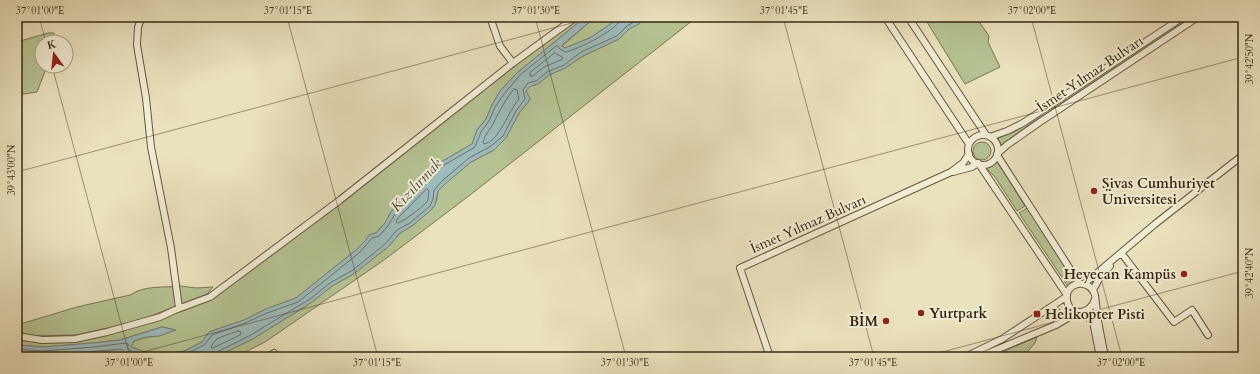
<svg xmlns="http://www.w3.org/2000/svg" width="1260" height="374" font-family="Cardo,serif">
<style>
.green{fill:#b5c392;stroke:#777652}
.water{fill:#9cbbbb;stroke:#748178}
.lines{fill:none;stroke-linecap:round;stroke-linejoin:round}
.shore{stroke:#6a7267;stroke-width:1}
.minor-casing{stroke:#65573e;stroke-width:8}
.minor{stroke:#f1ecd4;stroke-width:6}
.ticks{fill:none;stroke:#392913;stroke-width:1;stroke-opacity:0.45}
.poi-dot{fill:#8f2418;stroke:#f1ecd4;stroke-width:1.5}
.labels{text-anchor:middle;dominant-baseline:central;stroke-width:4;stroke-linejoin:round;paint-order:stroke}
.street-label{font-size:14px;fill:#392913;stroke:#f1ecd4}
.poi-label{font-size:14px;font-weight:bold;fill:#392913;stroke:#f1ecd4;text-anchor:start}
.water-label{font-size:15px;font-style:italic;fill:#524e3d;stroke:#f1ecd4}
.neatline{fill:none;stroke:#392913;stroke-width:1.5}
.ticks-label{font-size:10px;text-anchor:middle;fill:#392913}
</style>
<rect width="100%" height="100%" fill="#eae1bd"/>
<filter id="stains"><feTurbulence type="fractalNoise" baseFrequency=".005" numOctaves="4"/><feColorMatrix values="0 0 0 0 .2 0 0 0 0 .09 0 0 0 0 .02 0 0 0 .5 -.17"/></filter>
<radialGradient id="worn" r=".72"><stop offset=".6" stop-color="#630" stop-opacity="0"/><stop offset="1" stop-color="#630" stop-opacity=".3"/></radialGradient>
<path class="green" d="M580 17H585L517 73 500 91 492 105 486 119 477 130 472 144 436 165 391 212 385 223 376 233 369 235 366 240 356 250 296 298 266 309 244 320 209 332 202 342 184 351 164 354 145 352 131 347 134 341 147 337 159 336 175 330 162 327 120 340 93 343 43 347 17 345V339L42 343 75 341 176 312 212 299 515 65Z
M593 17H621L590 38 565 48 562 46 592 20Z
M648 17H697L470 195 384 260 265 342 235 357H215L251 340 306 306 332 286 352 275 388 247 400 233 412 226 433 208 437 199 438 191 445 183 471 162 494 150 506 138 519 113 529 101V98L526 91 531 86 538 84 549 75 565 68 583 56 619 39 629 29Z
M924 17H976L989 36 988 42 1000 67 965 84Z
M1189 17H1192L1032 123 1001 145 998 138 1014 132 1025 125Z
M48 33H54L55 42H42V66H47L37 92 17 95V42Z
M973 151a9 9 0 1 1 18 0a9 9 0 1 1-18 0Z
M997 161 1025 206 1017 211 995 177 986 168Z
M1027 208 1053 246 1076 283 1069 288 1019 213Z
M180 286 196 288 213 287 207 294 138 321 77 335 30 336 17 333V325L77 307 130 295C145 285 163 288 180 286Z
M1037 337 1035 343 1023 357H995V355Z"/>
<path class="water" d="M585 17H593L592 20 564 43 562 46 565 48 590 38 621 17H653L644 18 639 24 629 29 619 39 583 56 565 68 549 75 538 84 531 86 526 91 530 98 529 101 519 113 506 138 494 150 471 162 445 184 438 191 435 205 430 211 412 226 400 233 388 247 355 273 332 286 312 302 251 340 215 357H17V345L43 347 93 343 120 340 162 327 176 330 159 336 147 337 134 341 131 347 145 352 164 354 185 351 202 342 209 332 244 320 266 309 296 298 356 250 366 240 369 235 376 233 385 223 391 212 436 165 472 144 477 130 486 119 492 105 500 91 517 73Z"/>
<g class="lines">
<path class="shore" d="M555 53 562 57 563 59 544 67 533 76H530V73Z
M514 89 517 90 519 99C508 111 500 141 484 144L483 142C485 134 491 129 494 122 500 110 505 100 514 89Z
M427 189 429 191C428 195 429 200 426 203 422 207 402 223 397 223L396 221 399 217Z
M238 331 241 332 240 335 213 348H211C213 337 228 335 238 331Z
M17 349 43 351 94 347 126 343 128 344V349C136 355 147 356 156 357
M17 354 43 356 122 349 127 354 132 357
M171 357 186 354 204 345 212 335 245 323 267 313 298 302 359 253 372 238 379 236 388 226 395 214 439 168 475 147 481 132 489 121 495 107 504 94 520 75 556 46H558L560 49 565 52C577 50 620 29 622 17
M215 357 217 352 249 336 310 299 330 283 353 270 385 244 397 230 410 223 430 206 433 199 434 190 442 181 469 158 491 146 503 136 516 111 525 99 523 90 528 83 536 81 547 72 564 65 581 52 617 36 627 26 636 21 640 17"/>
<defs>
<path id="minor" d="M142 17 138 27 137 45 146 98 151 147 171 248 179 308
M490 17 500 46 513 63
M885 17 969 144
M908 17 986 135
M968 150a15 15 0 1 1 30 0a15 15 0 1 1-30 0Z
M990 137 1007 131 1023 123 1183 17
M997 154 1007 145 1040 122 1198 17
M997 155 1079 283
M979 164 1067 295
M953 172 972 167 978 163
M1122 254 1174 322 1192 310 1208 335
M1084 284 1155 224 1243 155
M1093 290 1099 279 1110 266
M1095 299C1091 315 1069 317 1067 300 1064 282 1089 277 1095 295L1098 321 1105 357
M1048 310 1056 311C1061 315 1060 319 1056 324
M1082 312 1093 322 1100 357
M17 336 42 340 75 339 107 332 160 317 175 310 210 297 340 200 513 63 576 17
M268 357 274 353
M770 357 740 268 951 172 963 163 969 154
M965 357 1002 339 1066 297
M979 357 1056 325 1078 312"/>
</defs>
<use href="#minor" class="minor-casing"/>
<use href="#minor" class="minor"/>
</g>
<path class="ticks" d="M39 17 46 42M287 17 378 357M535 17 626 357M783 17 874 357M1031 17 1122 357M52 66 130 357M17 172 594 17M124 357 1243 57M924 357 1243 271"/>
<g class="poi-dot">
<circle cx="1094" cy="191" r="4"/>
<circle cx="1184" cy="274" r="4"/>
<circle cx="921" cy="313" r="4"/>
<rect x="1033" y="310" width="8" height="8" rx="2"/>
<circle cx="886" cy="321" r="4"/>
</g>
<g class="labels">
<g class="street-label">
<text transform="translate(1090 74) rotate(-34)">İsmet Yılmaz Bulvarı</text>
<text transform="translate(808 224) rotate(-24)">İsmet Yılmaz Bulvarı</text>
</g>
<g class="poi-label">
<text x="1102" y="183">Sivas Cumhuriyet<tspan x="1102" dy="16">Üniversitesi</tspan></text>
<text x="1176" y="274" text-anchor="end">Heyecan Kampüs</text>
<text x="929" y="313">Yurtpark</text>
<text x="1045" y="314">Helikopter Pisti</text>
<text x="878" y="321" text-anchor="end">BİM</text>
</g>
<g class="water-label">
<text transform="translate(416 185) rotate(-47)">Kızılırmak</text>
</g>
</g>
<rect width="1260" height="374" fill="none" stroke="#eae1bd" stroke-width="44"/>
<g transform="translate(54 54) rotate(345)"><circle r="19" fill="#f1ecd4" stroke="#a79e87"/>
<path d="M0-3L7 15L0 10L-7 15Z" fill="#8f2418"/>
<text y="-6" font-size="11" font-weight="bold" text-anchor="middle" fill="#392913">K</text>
</g>
<rect x="22" y="22" width="1216" height="330" class="neatline"/>
<g class="ticks-label">
<text x="40" y="14">37°01'00"E</text>
<text x="288" y="14">37°01'15"E</text>
<text x="536" y="14">37°01'30"E</text>
<text x="784" y="14">37°01'45"E</text>
<text x="1032" y="14">37°02'00"E</text>
<text transform="translate(1249 59) rotate(-90)" y="4">39°42'50"N</text>
<text transform="translate(11 170) rotate(-90)" y="4">39°43'00"N</text>
<text transform="translate(1249 273) rotate(-90)" y="4">39°42'40"N</text>
<text x="129" y="366">37°01'00"E</text>
<text x="377" y="366">37°01'15"E</text>
<text x="625" y="366">37°01'30"E</text>
<text x="873" y="366">37°01'45"E</text>
<text x="1121" y="366">37°02'00"E</text>
</g>
<rect width="100%" height="100%" filter="url(#stains)"/>
<rect width="100%" height="100%" fill="url(#worn)"/>
</svg>
